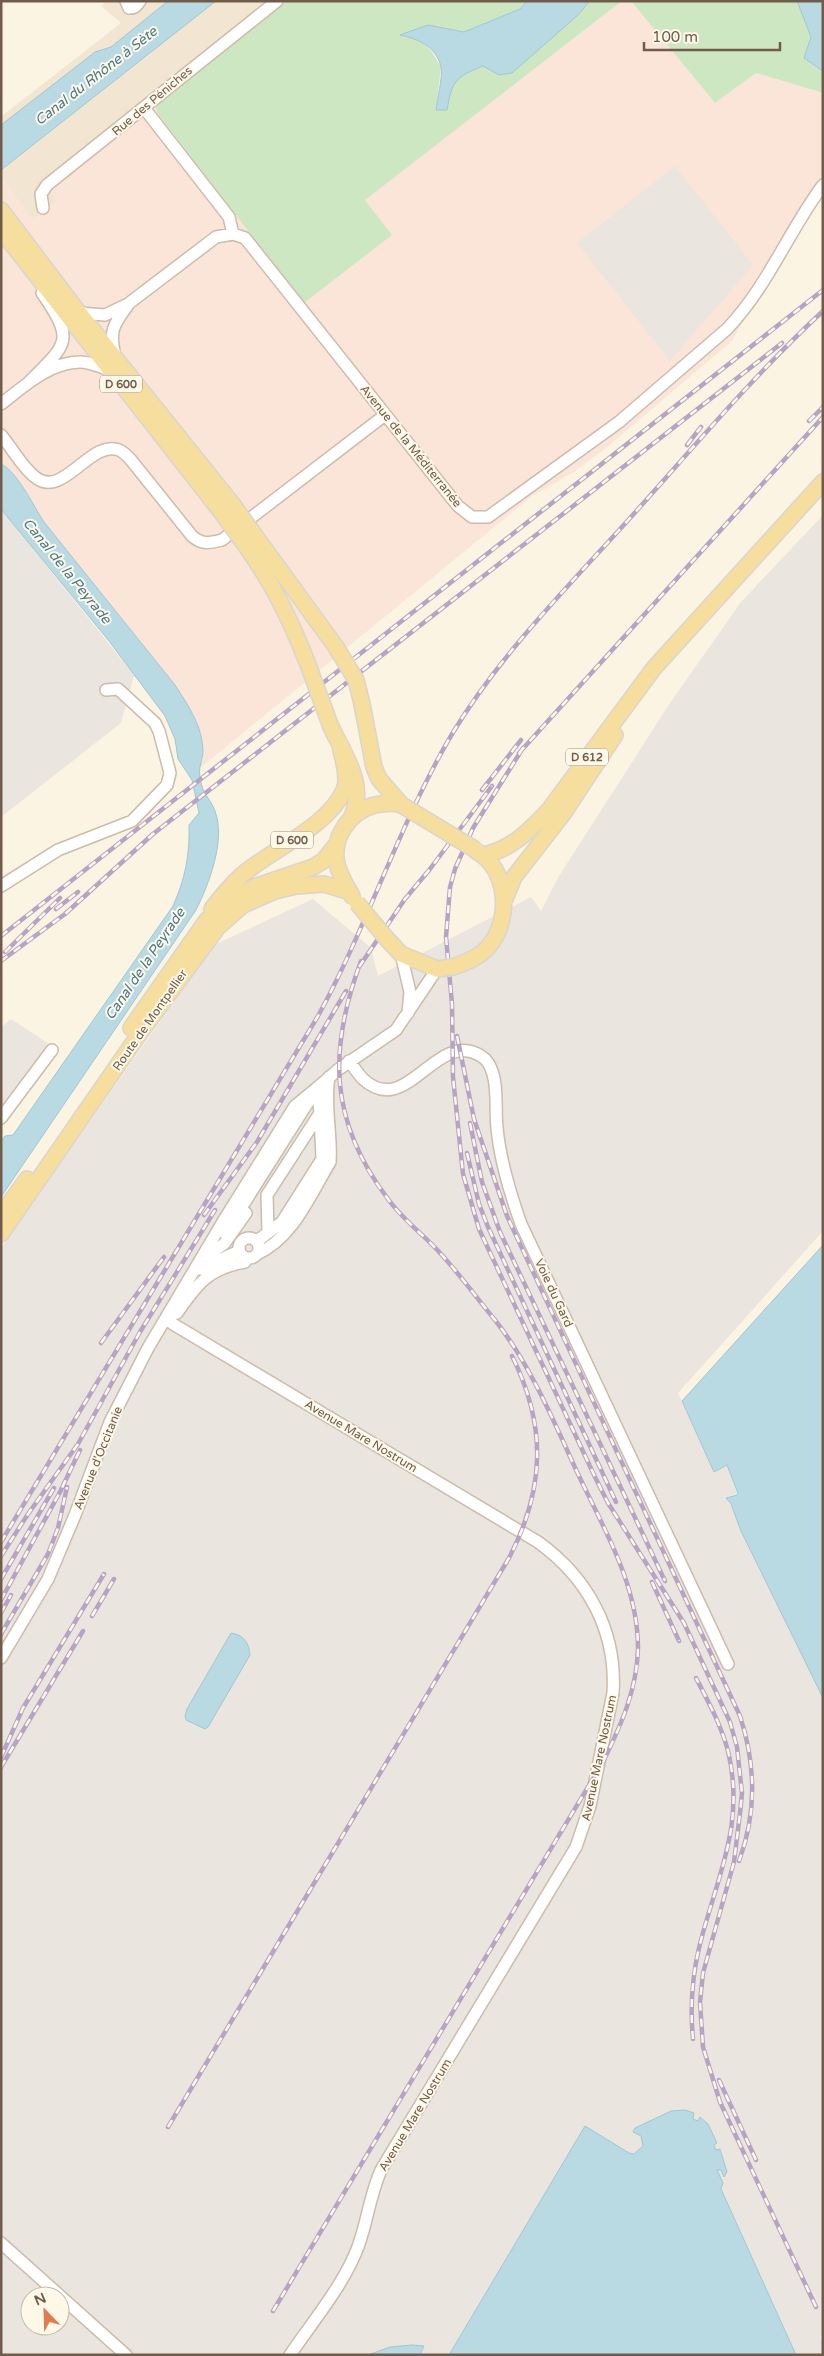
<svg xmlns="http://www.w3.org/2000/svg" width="824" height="2356" font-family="'Varela Round',sans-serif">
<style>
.residential{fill:#f2e6d2}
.commercial{fill:#fae5d8}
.industrial{fill:#eae5de;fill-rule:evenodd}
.green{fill:#cee7c3}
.water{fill:#b9d9e3;stroke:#a0c7d4}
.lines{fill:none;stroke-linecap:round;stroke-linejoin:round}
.minor-casing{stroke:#cbbcab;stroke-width:14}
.major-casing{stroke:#dad5d0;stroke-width:18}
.minor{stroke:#fff;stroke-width:11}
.major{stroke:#f6de9f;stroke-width:15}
.rail-casing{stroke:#b7a3c3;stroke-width:4.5}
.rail{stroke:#fef8e9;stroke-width:2.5;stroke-dasharray:8;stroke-linecap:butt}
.major-bridge-casing{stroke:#dad5d0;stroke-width:18;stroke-linecap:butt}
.major-bridge{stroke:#f6de9f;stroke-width:15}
.labels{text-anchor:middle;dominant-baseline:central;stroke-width:4;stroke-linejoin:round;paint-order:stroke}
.shield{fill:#fef8e9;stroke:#9b8b7a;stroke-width:1}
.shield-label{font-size:11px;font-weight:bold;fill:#715c4b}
.street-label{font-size:12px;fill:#715c4b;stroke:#fef8e9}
.water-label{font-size:14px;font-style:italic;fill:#49798a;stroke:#fef8e9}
</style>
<rect width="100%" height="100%" fill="#fbf4e3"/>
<path class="residential" d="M107 1H168L111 47 95 52 1 125V116L7 112 121 23 101 6Z
M216 1H284L47 188 58 201 32 220 1 176V170Z"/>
<path class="commercial" d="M622 1H631L715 103 756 73 823 93V188L767 278 732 341 606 448 574 472 532 496 199 769 203 759 201 736 196 719 175 685 44 522 27 497 25 490 1 461V176L32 220 58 201 47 188 155 103 157 113 304 302 364 200Z"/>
<path class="industrial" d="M675 166 753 265 670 361 577 243Z
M1 509 134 675 121 723 1 817Z
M823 515V1231L678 1393 714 1472 727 1465 738 1493 727 1497 729 1502 823 1698V2335L820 2336 823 2342V2355H796L721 2189 717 2170H721L724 2176 727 2172 720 2149 716 2151 714 2145 717 2143 708 2124 703 2119 700 2117 698 2122 692 2119 685 2110 671 2111 635 2128 633 2132 641 2136 643 2146 634 2154 629 2153 585 2127 449 2355H420L424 2347 412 2345 390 2347 368 2355H1V1248L214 945 313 899 371 948 378 976 531 897 541 911 559 876 670 703 741 602ZM30 2296H60V2326H30Z
M11 1019 49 1044 1 1112V1027Z"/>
<path class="green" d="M284 1H527L520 9 464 32 428 25 401 35 421 40 432 52 441 67 436 110H447C452 80 456 77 483 66L499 75 577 16 590 1H622L365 200 392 235 304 303 157 113 155 103Z
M631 1H797L811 37 804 58 823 71V93L756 73 715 103Z"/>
<path class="water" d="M168 1H216L1 170V125L95 52 111 47Z
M527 1H590L577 16 512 73 499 75 483 66C456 77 452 80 447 110H436C437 100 443 77 441 67 436 46 418 39 400 35L428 25 464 32 520 9Z
M797 1H823V71L804 58 811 37Z
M1 464C17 471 34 507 44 522L175 685C188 705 202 725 203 751 203 760 198 767 200 777 202 795 210 797 215 811 226 840 209 884 196 910L1 1197V1142L5 1136 13 1135 173 906C185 879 190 855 189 825L199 813 192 780 178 759 175 739 165 716 109 641 1 509Z
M823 1245V1698L741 1531 731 1504 726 1498 737 1495 738 1493 727 1465 714 1472 682 1401Z
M231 1633C244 1635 249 1643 250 1655L208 1727 205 1729 186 1720 185 1716 187 1709Z
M685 2110 694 2113 693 2119 698 2121 700 2117 708 2124 717 2143 714 2145 716 2150 720 2149 727 2172 724 2177 721 2170H717L723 2183 721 2189 796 2355H449L585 2126 629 2153 634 2154 643 2146 641 2136 633 2132 635 2128 671 2111Z
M412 2345 424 2346 420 2355H368L390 2347Z"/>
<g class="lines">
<defs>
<path id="minor" d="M126 1 129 8C135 8 137 6 140 1
M144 108 229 217 233 234
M43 208 41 194 47 185 277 1
M79 313 105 315 128 304 216 237 233 234 245 238 458 506 472 517H488L619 422 727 329C768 286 788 232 823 185
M115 356C109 331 113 325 128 305
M29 382C68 343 75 341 42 293
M1 404C23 387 50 362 80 362 90 362 100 367 110 370
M1 435C12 448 22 467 35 477 63 500 90 439 119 450 124 452 128 457 131 460L192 536C202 545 209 543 222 540L385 415
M1 886 58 850 132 821 167 785 170 773 159 731 155 723 118 689 106 690
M401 954 410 992 408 1013
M349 1061C354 1067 358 1074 363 1079 407 1120 436 1028 481 1056 488 1060 491 1067 493 1074 498 1091 495 1111 497 1128 500 1161 510 1193 521 1224L728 1664
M1 1118 52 1050
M223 1232 236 1216 317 1088 339 1069 396 1030 437 969
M268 1232 267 1195 320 1113 318 1095
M239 1248a10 10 0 1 1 20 0a10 10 0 1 1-20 0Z
M257 1241 282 1222 322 1159 320 1113
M257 1254C293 1238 310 1195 330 1162 332 1134 324 1105 329 1077
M205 1257 224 1244 246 1213
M200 1269 239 1251
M172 1315 177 1313C197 1284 209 1268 245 1262
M166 1318 173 1324 538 1542C588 1578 617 1631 613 1693L590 1806 576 1847 381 2170C370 2195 368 2218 359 2244 346 2282 313 2321 290 2355
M1 1658 48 1579 75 1515 110 1422 148 1348 224 1220 295 1106 317 1088
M1 2243 126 2355"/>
<path id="major" d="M1 210 79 313 233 505
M1 230 222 513
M256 537 336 647
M246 546C274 586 289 617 307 662
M362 704 374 767 379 779 400 803
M331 727C345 756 366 784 352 816
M484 855C512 849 530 830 549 810L654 668 823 482
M352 896C346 886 340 876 337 864 331 838 350 811 375 805 385 803 397 801 405 807
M504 901 514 877 563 814 615 735
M212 909C221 897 231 885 242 875 271 850 329 826 344 790 350 778 342 758 340 745
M387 939 401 954 437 969
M453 967C467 962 480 957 489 946 512 919 508 868 476 851
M131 1028 207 920 237 897 254 887 313 867 323 861 337 844
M1 1215 27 1179
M1 1234 140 1033 218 927 243 905 275 891 296 886 324 884 350 892"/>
</defs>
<use href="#minor" class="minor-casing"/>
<use href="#major" class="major-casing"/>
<use href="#minor" class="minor"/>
<use href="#major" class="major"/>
<defs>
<path id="rail" d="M809 421 823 407
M687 445 701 427
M523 748 473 828 455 869 450 887 446 937 452 1004 453 1077 463 1174 479 1229 595 1477 608 1503 684 1623 730 1722 737 1747 742 1793 740 1813 734 1862 703 1973 700 2002 703 2047 720 2102 816 2307
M519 753 823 417
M482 790 521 740
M56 909 78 892
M1 936 823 290
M5 952 60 898
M1 961 65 914 153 834 782 343
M359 967 405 899 430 869 492 786
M457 1036 474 1119 507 1216 740 1716C756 1765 757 1813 739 1861
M470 1123 482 1182 500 1232 665 1581
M467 1153 479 1204 488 1227 616 1502
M204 1215 257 1142 346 991
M101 1343 164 1257
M1 1542 318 1016C368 925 399 824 452 734 501 653 568 587 631 517 693 448 754 375 823 311
M1 1556 28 1514 78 1444 140 1332 215 1210
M1 1579 54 1488
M652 1582 679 1641
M1 1600 60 1492 80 1450
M1 1613 11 1595
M92 1616 114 1579
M1 1634 48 1554 58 1528 67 1487
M1 1757 23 1708 104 1574
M1 1767 83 1631
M693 2039C690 2008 692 1978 699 1948 716 1878 746 1826 728 1751 721 1725 708 1701 696 1678
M719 2080 756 2160
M168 2127 509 1558C545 1489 547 1426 512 1356
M273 2311 603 1762C621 1725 637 1690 638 1648 638 1585 604 1529 578 1474 554 1422 531 1366 495 1320 477 1298 460 1275 441 1254 424 1235 403 1220 388 1199 329 1121 328 1050 361 961"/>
</defs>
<use href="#rail" class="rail-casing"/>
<use href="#rail" class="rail"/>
<defs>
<path id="major-bridge" d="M233 505 256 537
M222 513 246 546
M336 647 356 680 362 704
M307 662 331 727
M405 807 476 850
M357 903 387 939
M437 969 453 967"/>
</defs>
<use href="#major-bridge" class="major-bridge-casing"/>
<use href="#major-bridge" class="major-bridge"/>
</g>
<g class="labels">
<g class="shield">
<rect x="100" y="375.5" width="42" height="17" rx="4"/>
<rect x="566" y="748.5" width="42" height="17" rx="4"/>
<rect x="271" y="831.5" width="42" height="17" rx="4"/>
</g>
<g class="shield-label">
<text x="121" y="384">D 600</text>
<text x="587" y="757">D 612</text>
<text x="292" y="840">D 600</text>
</g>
<g class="street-label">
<text transform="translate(152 101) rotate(-40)">Rue des Péniches</text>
<text transform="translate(411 446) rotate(51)">Avenue de la Méditerranée</text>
<text transform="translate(150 1020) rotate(-55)">Route de Montpellier</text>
<text transform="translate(554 1293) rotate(65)">Voie du Gard</text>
<text transform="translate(361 1436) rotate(31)">Avenue Mare Nostrum</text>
<text transform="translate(98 1458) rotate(-68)">Avenue d'Occitanie</text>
<text transform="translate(599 1758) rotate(-78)">Avenue Mare Nostrum</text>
<text transform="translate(415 2115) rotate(-59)">Avenue Mare Nostrum</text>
</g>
<g class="water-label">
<text transform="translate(96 76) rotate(-38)">Canal du Rhône à Sète</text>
<text transform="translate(67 571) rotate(51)">Canal de la Peyrade</text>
<text transform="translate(145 964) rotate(-56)">Canal de la Peyrade</text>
</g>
</g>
<rect width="824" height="2356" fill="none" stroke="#715c4b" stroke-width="5"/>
<g transform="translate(45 2311) rotate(337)"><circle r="24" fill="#fef8e9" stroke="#c6baaa"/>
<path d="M0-4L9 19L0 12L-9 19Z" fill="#de7d4f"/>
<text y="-8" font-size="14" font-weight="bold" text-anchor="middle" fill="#715c4b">N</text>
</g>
<path d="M644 42v8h136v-8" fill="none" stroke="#715c4b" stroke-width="2.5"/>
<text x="652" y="42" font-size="15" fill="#715c4b" stroke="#fef8e9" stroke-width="4" paint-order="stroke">100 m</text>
</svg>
